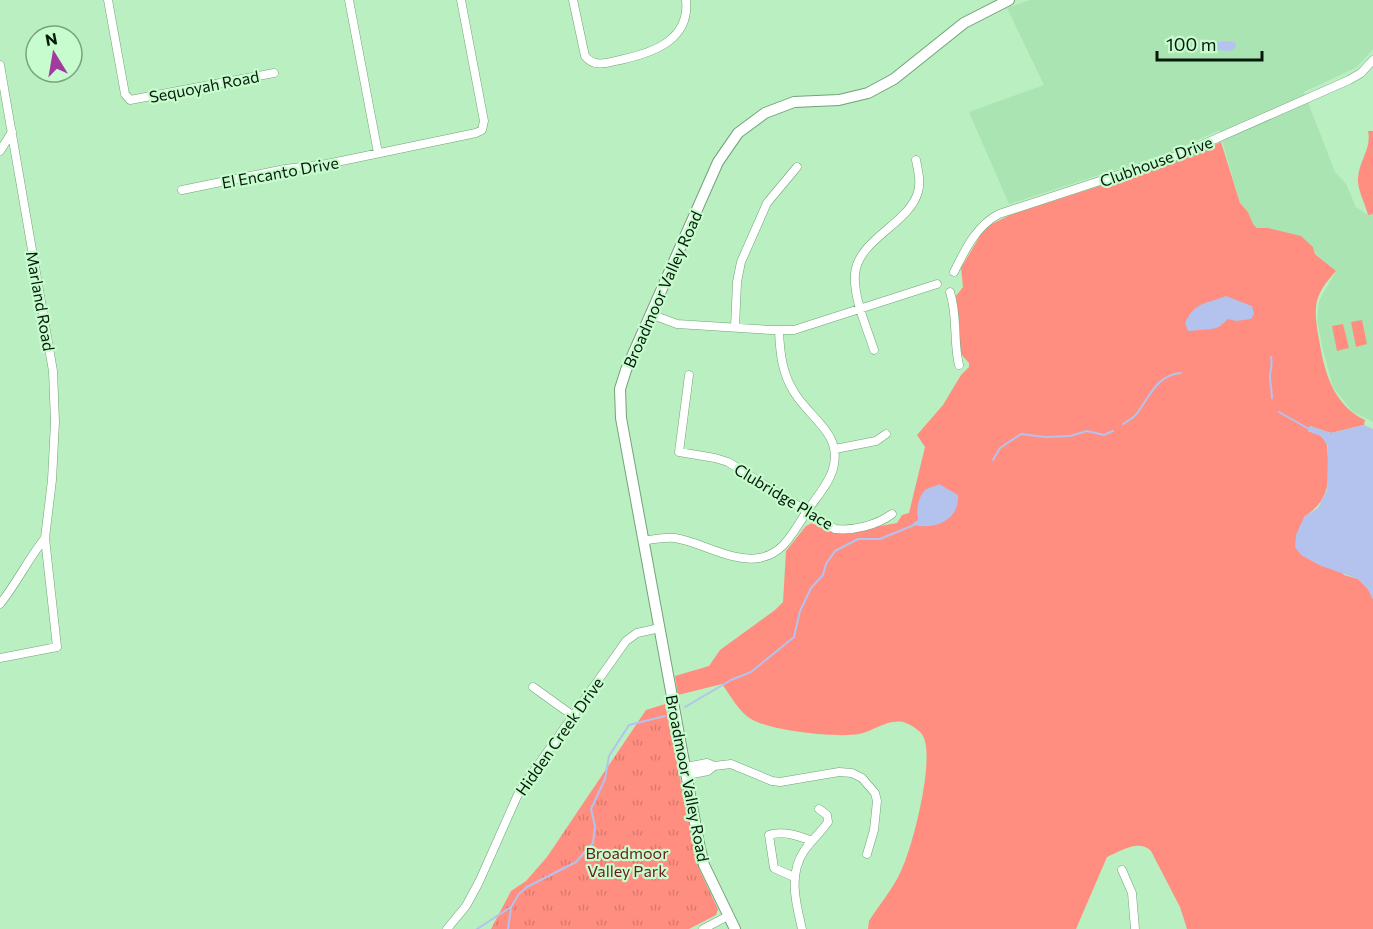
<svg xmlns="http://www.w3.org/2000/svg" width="1373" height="929" font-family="Commissioner,sans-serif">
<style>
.built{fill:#aae4b2}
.grass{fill:#ff8e80}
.park{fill:url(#park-tufts)}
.water{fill:#b3c3ed}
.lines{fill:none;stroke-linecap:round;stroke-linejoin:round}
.stream{stroke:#b3c3ed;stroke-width:2}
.street-casing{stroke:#71a378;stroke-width:9}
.secondary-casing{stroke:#71a378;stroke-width:12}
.street{stroke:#fff;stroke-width:8}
.secondary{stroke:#fff;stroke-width:10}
.labels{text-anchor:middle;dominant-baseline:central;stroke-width:4.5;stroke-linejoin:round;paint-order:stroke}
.street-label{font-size:16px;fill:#061a0a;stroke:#c7fcce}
.park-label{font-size:16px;fill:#6a1c16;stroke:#c7fcce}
</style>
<defs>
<pattern id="park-tufts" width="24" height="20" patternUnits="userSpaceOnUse" patternTransform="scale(1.5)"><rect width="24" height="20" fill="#ff8e80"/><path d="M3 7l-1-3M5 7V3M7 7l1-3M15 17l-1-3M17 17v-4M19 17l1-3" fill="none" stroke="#d97a6d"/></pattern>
</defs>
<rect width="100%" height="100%" fill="#baefc1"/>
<path class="built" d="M1030 0H1373V49L1357 67 1304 92 1335 172 1346 184 1356 207 1368 215 1373 214V422L1352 411 1333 387 1323 350 1317 320 1319 301 1336 271 1315 253 1313 247 1301 236 1258 228 1252 224 1248 212 1240 203 1219 130 1174 151 1009 204 969 112 1044 85 1007 8Z"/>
<path class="grass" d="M1368 131H1373V214L1368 215C1365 203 1357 189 1358 178 1359 161 1372 148 1368 131Z
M1221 142 1240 203 1248 212 1253 224 1257 228H1268L1301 236 1313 247 1315 254 1336 271C1327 281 1317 293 1316 307 1315 317 1317 329 1319 339 1324 371 1333 405 1365 420L1364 425 1331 433 1310 426 1308 431C1312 433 1319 434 1322 437 1329 443 1327 450 1328 459 1330 485 1327 502 1304 517L1344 575 1358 579 1368 589 1373 599V929H1187L1180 907 1151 851C1139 839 1121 851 1107 857L1076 929H868L869 921C879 905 893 889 901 871 913 846 934 763 924 738 922 731 910 724 903 722 887 719 874 731 859 734 837 738 771 731 751 719 740 713 730 695 722 684L678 695 675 676 709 666 720 650 775 610 783 602 786 551 806 526 812 523 832 532 840 533 897 523 902 515 909 513 925 447 917 435 943 405 961 375 969 367V363L960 353V329L956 296 963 287 961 268 983 231 988 226 1010 215 1180 160Z
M1362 320 1367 344 1356 347 1351 322Z
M1343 324 1349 348 1337 351 1332 326Z"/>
<path class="park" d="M665 704 696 857 700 871 718 909 716 915 689 929H491L511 891 526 881 547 857 646 710Z"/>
<path class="water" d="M1224 41 1235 42 1236 46 1232 51 1215 50V43Z
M1226 296 1252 306 1254 314 1251 319 1236 321 1228 319 1219 327 1212 329 1188 331 1185 323C1195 301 1207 304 1226 296Z
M1364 425 1373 429V599L1368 589 1358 579 1319 565 1301 555 1295 547 1296 535 1304 517 1318 508 1327 490 1328 446 1321 436 1308 431 1310 426 1331 433Z
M939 484 958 495C960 520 935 530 914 525L913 523 918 520C916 511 918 497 925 490 929 487 935 487 939 484Z"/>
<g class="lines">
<path class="stream" d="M1271 357C1273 364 1270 370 1270 377 1270 384 1272 390 1272 398
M1279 412 1309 429
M1123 424C1128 421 1135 417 1138 412 1150 396 1157 375 1181 373
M993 460 1000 448 1021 434 1045 437 1070 436 1087 431 1104 435 1113 431
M685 707 731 680 751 672 794 637 800 611 811 588 823 575 826 564 835 551 858 539H880L914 525
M477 929 511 907 519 894 527 887 576 862 593 843 595 826 591 809 605 779 609 756 629 725 665 716
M508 929 511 908"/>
<defs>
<path id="street" d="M108 0 125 94 130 100 274 73
M349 0 378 153
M573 0 585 56C595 69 610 62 624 59 655 52 690 39 686 0
M0 65 53 371 55 422 52 480 45 538 57 647 0 658
M0 151 12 132
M182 190 285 169 327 164 476 133 482 130 484 121 461 0
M954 272C965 250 976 226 999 214L1179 155 1349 80 1361 73 1373 60
M950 292C958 316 953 341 959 365
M650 314 677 324 771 330H794L937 284
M735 327 737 282 741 262 767 203 797 167
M874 350C867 328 853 297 855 274 858 239 909 224 918 192 921 181 918 171 916 160
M689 375 679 452 715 458 728 462 835 529C854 531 877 525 892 514
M835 449 876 441 886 434
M643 541C654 539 664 537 675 538 701 542 733 563 759 558 783 554 792 534 804 516 813 501 828 486 833 469 843 433 810 419 794 392 782 373 780 353 779 331
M0 604C17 583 28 559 45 538
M533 687 572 715
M686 767 707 763 714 766 731 764 772 781 780 782 839 772 852 773 862 778 875 793 877 801 874 830 867 854
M688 775 708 771 714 766
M1122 870 1132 893 1135 929
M794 877 774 868 769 835C782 830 799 836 812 841
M447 929 466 906 479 882 519 792 626 641 637 633 660 628
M703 929 728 916
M802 929C796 903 788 875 804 851 811 841 821 832 828 822L827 815 819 809"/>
<path id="secondary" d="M735 929 704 865 699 844 621 418 620 389 626 370 718 162 738 133 765 113 794 102 839 100 868 93 894 79 964 23 1009 0"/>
</defs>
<use href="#street" class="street-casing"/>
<use href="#secondary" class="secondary-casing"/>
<use href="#street" class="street"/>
<use href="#secondary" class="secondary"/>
</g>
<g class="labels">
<g class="street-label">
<text transform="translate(204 86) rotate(-11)">Sequoyah Road</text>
<text transform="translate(1156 161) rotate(-20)">Clubhouse Drive</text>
<text transform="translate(280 172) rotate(-10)">El Encanto Drive</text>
<text transform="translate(662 289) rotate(-66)">Broadmoor Valley Road</text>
<text transform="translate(41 301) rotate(80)">Marland Road</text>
<text transform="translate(784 496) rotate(31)">Clubridge Place</text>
<text transform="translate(559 736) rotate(-55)">Hidden Creek Drive</text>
<text transform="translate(688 778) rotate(79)">Broadmoor Valley Road</text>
</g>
<g class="park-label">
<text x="627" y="852">Broadmoor<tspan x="627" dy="18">Valley Park</tspan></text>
</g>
</g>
<g transform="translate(54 54) rotate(349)"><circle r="28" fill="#c7fcce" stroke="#7aa280" stroke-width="1.5"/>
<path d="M0-4.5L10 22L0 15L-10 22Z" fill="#a13b9f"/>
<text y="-9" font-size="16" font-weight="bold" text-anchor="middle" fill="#061a0a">N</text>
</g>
<path d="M1157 51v9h105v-9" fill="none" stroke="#061a0a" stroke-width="3"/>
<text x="1166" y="51" font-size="18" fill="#061a0a" stroke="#c7fcce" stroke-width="4.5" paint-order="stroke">100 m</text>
</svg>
